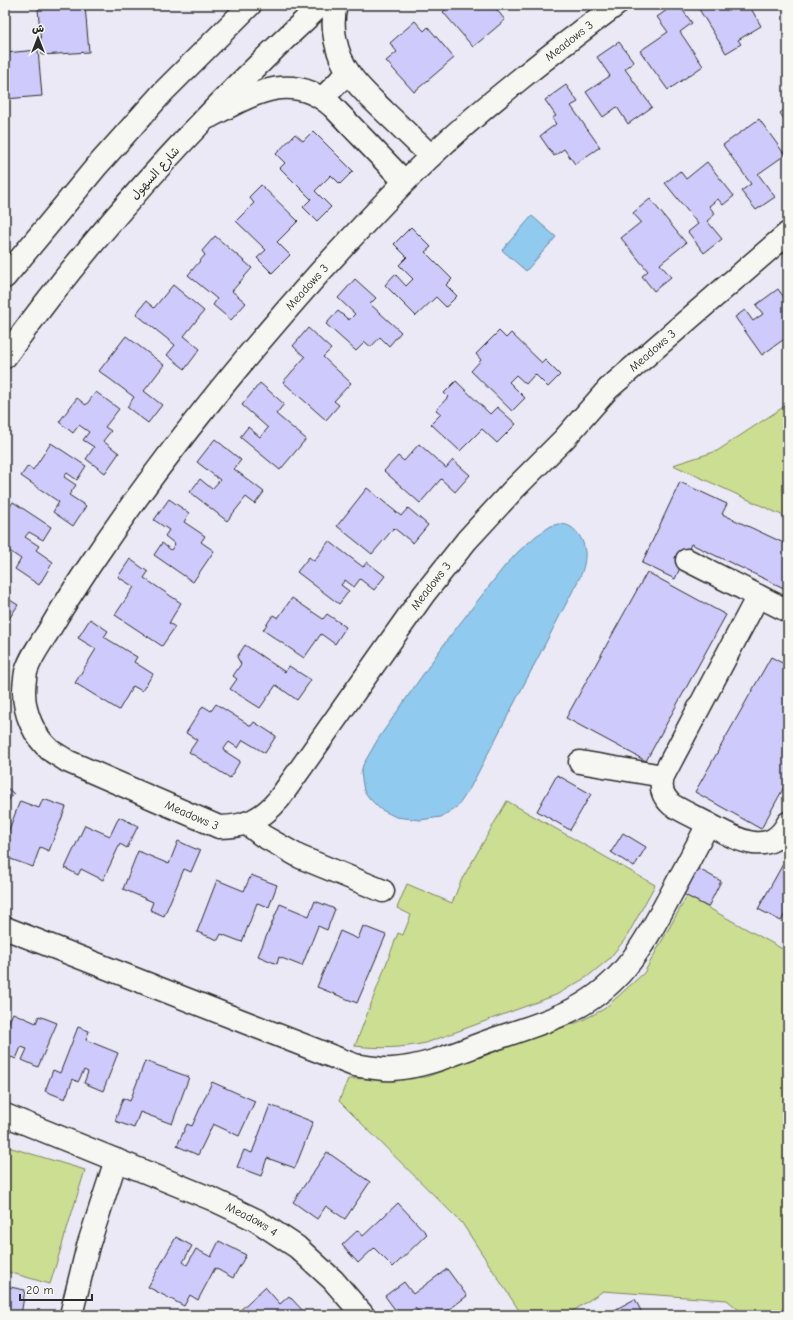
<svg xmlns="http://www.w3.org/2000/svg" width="793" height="1320" font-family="'Comic Neue','Playpen Sans Arabic',sans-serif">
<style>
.green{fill:#ccde92;stroke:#7c845e}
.water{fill:#90caef;stroke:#688aa1}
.building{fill:#cfcafc;stroke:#2b2b2b}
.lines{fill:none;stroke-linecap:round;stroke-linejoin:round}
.minor-casing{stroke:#2b2b2b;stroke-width:25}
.major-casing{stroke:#2b2b2b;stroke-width:25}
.minor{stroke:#f6f6f2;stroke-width:22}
.major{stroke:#f6f6f2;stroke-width:22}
.labels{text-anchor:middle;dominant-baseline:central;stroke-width:3;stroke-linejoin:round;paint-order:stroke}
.street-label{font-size:12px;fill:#2b2b2b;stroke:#f6f6f2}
</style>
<rect width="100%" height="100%" fill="#eae9f5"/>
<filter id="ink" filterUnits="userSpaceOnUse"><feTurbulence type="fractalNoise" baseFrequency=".025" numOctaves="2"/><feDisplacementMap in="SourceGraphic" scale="8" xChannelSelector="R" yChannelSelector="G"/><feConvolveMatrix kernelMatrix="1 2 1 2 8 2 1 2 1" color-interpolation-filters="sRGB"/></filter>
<g filter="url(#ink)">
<path class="green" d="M788 404V518L673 465 717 451Z
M507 801 655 885 626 938 609 959 587 977 556 995 426 1043C400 1048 381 1049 355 1046L398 933 403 935 411 915 397 908 407 884 452 903 461 881Z
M687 896 788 952V1315H745L727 1300 603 1291 567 1315H522L462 1223 339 1101 348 1079 426 1077 581 1021 604 1009 644 973Z
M5 1146 85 1170 50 1284 5 1271Z"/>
<path class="water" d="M532 216 556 237 526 271 502 250Z
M558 524C568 524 573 527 579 535 588 549 586 562 580 577L470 788 458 806 441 817 420 820 396 817 380 809 370 799 364 791 361 773 363 765 378 739 447 640 504 567 519 551 536 536 551 526Z"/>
<path class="building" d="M98 5H129L98 7Z
M451 5H493L505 20 473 47 443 12Z
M674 5H679L692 23 680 32 703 66 668 90 640 51 668 32 657 17Z
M700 5H749L761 26 738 40 741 44 726 53 697 6Z
M85 6 89 52 42 55 38 9Z
M415 21 424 31 428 27 454 58 414 92 386 61 397 52 390 43Z
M619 42 634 62 625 69 652 107 628 124 617 107 603 117 586 92 610 76 597 57Z
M38 50 42 96 5 99V53Z
M566 85 578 102 571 106 600 147 575 164 564 149 554 156 540 136 556 124 552 118 556 116 545 100Z
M788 107V125L780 113Z
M759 119 785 155 758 174 775 197 756 210 741 191 751 184 723 145Z
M313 131 353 171 340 184 331 175 315 191 331 207 317 221 303 207 311 199 280 168 285 163 276 154 295 134 303 141Z
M707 162 734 196 723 205 718 199 709 206 715 214 707 221 722 239 704 253 688 232 698 224 665 183 680 171 686 179Z
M261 185 298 221 277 242 290 255 272 273 257 258 266 250 236 221 254 203 249 197Z
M650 199 686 243 660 264 671 277 654 291 642 276 648 271 621 238 641 222 633 213Z
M411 227 431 247 425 252 452 279 446 285 457 296 446 307 436 297 416 316 385 285 395 274 406 286 413 279 399 265 407 257 394 244Z
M215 236 252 268 232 291 246 303 231 320 213 305 217 299 188 275 205 255 202 251Z
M355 279 376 298 370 304 401 332 389 346 380 337 371 347 365 342 356 351 326 324 338 311 349 320 355 314 338 298Z
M173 285 204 311 184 336 200 349 185 369 167 355 175 345 136 314 146 301 154 308Z
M778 289 788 303V308L785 310 788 315V339L787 337 762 355 735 317 745 310 753 321 763 314 756 305Z
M308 328 331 349 323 357 351 383 334 401 339 405 326 420 283 382 305 357 293 346Z
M499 331 506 338 511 333 542 363 545 360 560 375 548 387 535 374 526 384 516 375 509 382 525 398 512 411 471 371 481 360 476 354Z
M126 336 164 365 144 391 162 405 148 423 127 407 134 397 99 371Z
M456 381 490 414 497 407 516 424 497 443 482 429 460 451 431 424 441 414 436 410 448 397 444 393Z
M260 383 284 404 276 414 306 439 280 470 240 437 248 427 260 437 268 428 242 405Z
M96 392 119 409 105 427 111 431 103 441 119 453 105 473 86 459 94 447 83 440 89 432 79 425 73 433 59 422 77 398 86 405Z
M215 439 241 460 234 469 264 492 255 504 246 497 227 521 190 492 200 479 212 489 220 480 197 462Z
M51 443 86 466 77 480 67 473 64 477 76 485 69 495 86 506 73 526 53 512 59 502 21 476 28 466 33 470Z
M419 444 446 468 453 460 470 475 455 492 441 479 420 503 384 471 398 456 404 461Z
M680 482 727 504 722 514 788 545V590L691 544 675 579 642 563Z
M367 488 401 516 408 508 428 525 413 543 394 528 372 554 337 526Z
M169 499 189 513 184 522 205 536 201 542 214 551 193 582 154 555 162 543 171 550 175 544 165 536 169 530 154 520Z
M13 502 51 527 43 540 29 532 25 537 39 546 36 550 53 562 39 585 15 569 21 559 5 548V514Z
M329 541 363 567 367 562 385 576 374 590 360 579 354 587 345 580 341 585 349 591 339 604 297 572 309 557 314 561Z
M130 559 148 572 144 578 181 603 169 623 175 627 162 646 115 615 134 587 118 577Z
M647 572 726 615 646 761 566 718Z
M5 597 18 605 5 625Z
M292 598 323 619 327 614 346 627 335 644 321 634 304 658 263 630 273 615 278 618Z
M90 619 108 631 104 637 137 657 134 662 153 674 142 691 133 686 119 710 75 683 96 649 78 638Z
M245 645 285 672 289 666 311 680 297 700 276 685 260 708 230 689 237 679 233 676 241 664 237 657Z
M771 657 788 666V780L761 829 695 792Z
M216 704 251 726 254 722 276 736 265 753 243 740 238 748 229 742 223 750 240 761 230 778 189 752 197 740 186 733 203 706 211 711Z
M557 775 591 794 570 830 537 811Z
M5 786 14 794 5 804Z
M43 799 66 807 49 851 40 847 33 867 5 857V840L20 801 39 808Z
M119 817 138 826 127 848 120 844 103 880 81 869 78 875 65 868 85 825 110 836Z
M623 833 646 847 634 867 611 852Z
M178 841 200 851 191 872 184 869 164 916 150 910 153 902 123 889 138 851 169 864Z
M788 855V909L781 921 758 909Z
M695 867 721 881 708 907 681 893Z
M251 875 277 885 269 907 257 903 242 942 221 934 218 940 197 932 217 880 244 891Z
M315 901 335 909 327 930 318 926 302 966 279 957 277 964 258 956 280 904 309 916Z
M363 926 386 935 357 1003 317 987 340 931 358 939Z
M13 1013 36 1023 39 1016 57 1023 38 1067 22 1060 27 1049 21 1047 16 1059 11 1057 5 1071V1031Z
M78 1027 89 1031 86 1040 118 1053 103 1091 84 1083 88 1072 84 1070 78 1082 73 1079 65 1099 45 1091 53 1070 60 1073Z
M145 1061 189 1077 172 1124 140 1112 134 1128 115 1121 123 1098 130 1101Z
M212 1082 255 1101 239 1136 213 1124 198 1155 177 1146 187 1124 192 1126Z
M270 1105 313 1122 295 1168 267 1158 261 1176 237 1167 244 1150 252 1153Z
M327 1152 370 1182 345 1219 326 1206 317 1219 293 1202Z
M398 1203 427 1234 393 1267 374 1248 358 1263 342 1245 358 1230 363 1236Z
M176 1237 192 1246 183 1262 187 1265 196 1249 211 1257 219 1241 246 1255 233 1278 215 1268 198 1300 190 1295 184 1306 148 1287Z
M447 1269 467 1296 442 1315H421L415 1308 405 1315H399L385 1296 404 1282 413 1294Z
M5 1286 25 1290 21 1315H5Z
M265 1287 280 1304 289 1296 304 1312 300 1315H235Z
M635 1299 643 1315H605Z"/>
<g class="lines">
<defs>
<g id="minor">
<path d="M336 5C330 27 336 54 349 73 358 87 372 99 384 111 400 126 415 141 431 156"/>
<path id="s1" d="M616 5C552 53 487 103 429 158 391 194 356 233 321 271 237 365 158 463 88 568 74 589 61 610 48 632 40 644 30 658 26 672 25 678 24 686 24 692 24 713 34 736 50 750 55 754 62 757 67 761L219 827C246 827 262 819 279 799L424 594 467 540 514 489 564 439 608 389 788 233"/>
<path d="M323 98 348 72"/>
<path d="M209 117C251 95 291 69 333 107L404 181"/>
<path d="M687 560 788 611"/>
<path d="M758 596 663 776C660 788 662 796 672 805 684 812 697 818 710 825 736 839 769 859 788 823"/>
<path d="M580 762 663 776"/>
<path d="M246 823 263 836 300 857 383 891"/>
<path d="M5 928 354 1065C367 1067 381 1070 393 1069 424 1067 454 1054 483 1043 513 1032 545 1024 574 1009 623 984 645 943 670 896 683 872 696 848 708 824"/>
<path id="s2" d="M5 1115 212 1199 256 1220 297 1247 333 1280 363 1315"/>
<path d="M71 1315 88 1246 116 1160"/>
</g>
<path id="major" d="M5 277 96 167 163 92 250 5
M5 357C97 229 205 112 321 5"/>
</defs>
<use href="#minor" class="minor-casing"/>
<use href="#major" class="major-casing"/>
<use href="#minor" class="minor"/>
<use href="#major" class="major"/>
</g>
</g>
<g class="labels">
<g class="street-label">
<text transform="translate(569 41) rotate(-38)">Meadows 3</text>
<text transform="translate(155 173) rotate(-48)">شارع السهول</text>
<text transform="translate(307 287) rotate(-48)">Meadows 3</text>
<text stroke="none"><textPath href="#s1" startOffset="1823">Meadows 3</textPath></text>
<text stroke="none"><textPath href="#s1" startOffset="1499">Meadows 3</textPath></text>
<text stroke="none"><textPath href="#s1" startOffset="1139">Meadows 3</textPath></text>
<text stroke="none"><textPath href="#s2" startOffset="268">Meadows 4</textPath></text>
</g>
</g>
<rect width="793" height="1320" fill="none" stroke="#f6f6f2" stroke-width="20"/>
<rect x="10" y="10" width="773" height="1300" fill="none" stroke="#2b2b2b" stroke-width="1.5" filter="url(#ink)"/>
<g transform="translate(38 38)" stroke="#f6f6f2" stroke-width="3" paint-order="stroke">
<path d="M0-3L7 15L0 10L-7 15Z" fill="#2b2b2b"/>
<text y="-6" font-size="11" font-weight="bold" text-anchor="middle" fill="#2b2b2b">ش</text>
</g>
<path d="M20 1294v6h72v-6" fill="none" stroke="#2b2b2b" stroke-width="2"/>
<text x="26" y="1294" font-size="12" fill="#2b2b2b" stroke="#f6f6f2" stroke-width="3" paint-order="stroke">20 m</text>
</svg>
